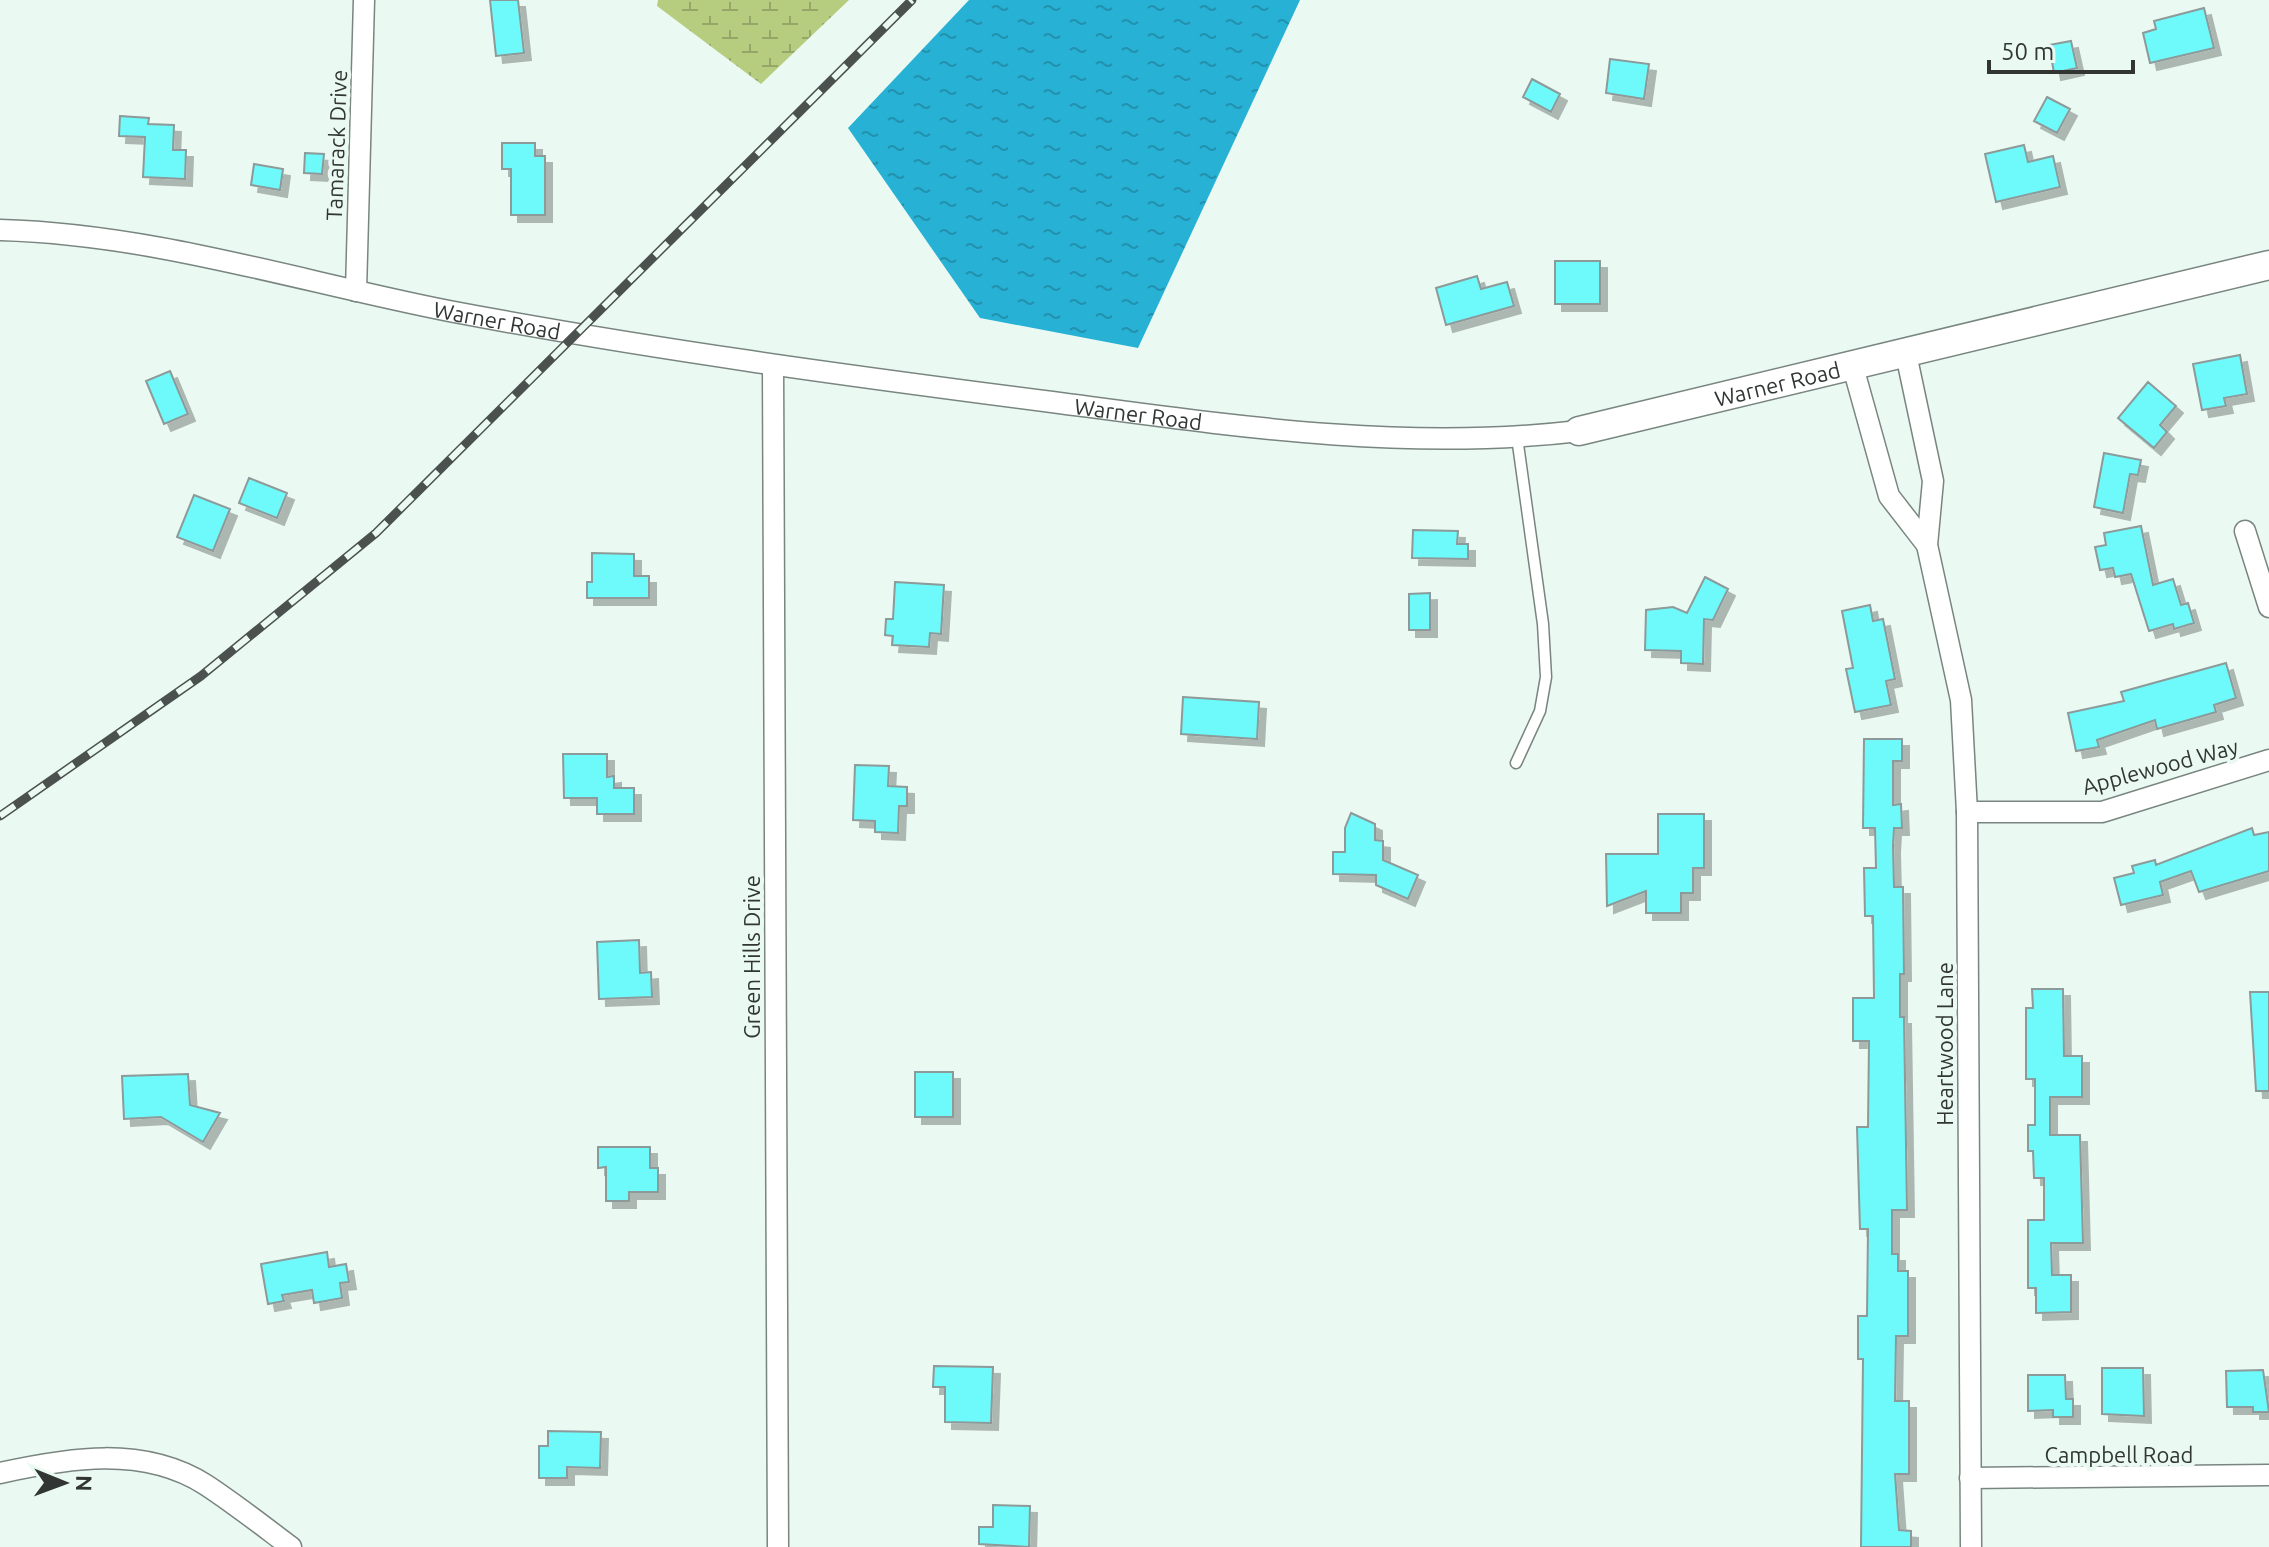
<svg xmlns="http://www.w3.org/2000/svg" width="2269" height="1547" font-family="Ubuntu,sans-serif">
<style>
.wetland{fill:url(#wetland-marsh)}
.water{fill:url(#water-ripples)}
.building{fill:#6efafb;stroke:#8c9a99;stroke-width:2;filter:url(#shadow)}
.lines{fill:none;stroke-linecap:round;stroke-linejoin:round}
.lane-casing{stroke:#798580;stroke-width:13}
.street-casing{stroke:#798580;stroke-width:23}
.secondary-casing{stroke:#798580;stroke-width:31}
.lane{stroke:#fff;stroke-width:10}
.street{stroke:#fff;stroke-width:20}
.secondary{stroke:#fff;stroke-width:28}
.rail-casing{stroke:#4b514e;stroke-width:9}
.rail{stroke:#ebf9f3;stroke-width:6;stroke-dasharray:18;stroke-linecap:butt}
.labels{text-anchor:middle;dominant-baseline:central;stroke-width:8;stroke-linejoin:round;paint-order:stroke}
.street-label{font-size:22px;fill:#313634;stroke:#ebf9f3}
</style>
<defs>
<pattern id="wetland-marsh" width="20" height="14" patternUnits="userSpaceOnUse" patternTransform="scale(2)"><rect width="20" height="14" fill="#b6cc7e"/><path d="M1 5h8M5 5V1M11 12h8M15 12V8" fill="none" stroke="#95a668"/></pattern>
<pattern id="water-ripples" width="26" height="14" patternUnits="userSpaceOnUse" patternTransform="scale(2)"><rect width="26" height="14" fill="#27b1d5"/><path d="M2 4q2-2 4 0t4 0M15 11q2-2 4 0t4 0" fill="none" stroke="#2291ae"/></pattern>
<filter id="shadow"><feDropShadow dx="7" dy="7" stdDeviation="0" flood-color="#0004"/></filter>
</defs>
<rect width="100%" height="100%" fill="#ebf9f3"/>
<path class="wetland" d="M658 0H849L761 84 657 6Z"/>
<path class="water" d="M969 0H1300L1138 348 980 318 848 128Z"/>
<path class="building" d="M490 0H518L524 53 496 56Z
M2204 8 2214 48 2150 63 2143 33 2156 29 2154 21Z
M2071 41 2077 68 2054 73 2049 45Z
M1610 59 1649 64 1644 99 1606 93Z
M1532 79 1560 94 1551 112 1523 97Z
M2047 97 2070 109 2057 133 2034 121Z
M120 116 149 118 148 124 174 125 173 150H186L185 179 143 177 145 137 119 136Z
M502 143H535V156H545V215H511V169H502Z
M2024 145 2028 162 2053 156 2060 187 1996 202 1985 154Z
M305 153 324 154 322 174 304 173Z
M254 164 283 169 280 190 251 185Z
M1555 261H1600V304H1555Z
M1477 276 1481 289 1507 282 1514 306 1446 325 1436 288Z
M2240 355 2247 394 2224 398 2226 406 2202 410 2193 364Z
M170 371 188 414 164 424 146 381Z
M2148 382 2176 406 2160 425 2167 432 2154 448 2118 418Z
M2104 453 2141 460 2138 475 2130 474 2123 513 2094 507Z
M249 478 287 493 277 518 239 503Z
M194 495 230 509 213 551 177 537Z
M2141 526 2153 585 2173 579 2181 605 2188 603 2194 623 2174 629 2173 624 2149 631 2131 574 2115 577 2113 568 2100 570 2095 547 2106 545 2104 533Z
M1413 530 1458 531 1457 544H1468V559L1412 558Z
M592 553 634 554V576H649V598H587V582H592Z
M1705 577 1728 589 1713 620 1704 619 1703 664 1681 663V651L1645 650 1646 610 1673 607 1687 613Z
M895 582 944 585 941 634 930 633 929 647 892 645 893 636 885 635 886 619H893Z
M1430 593V630H1409V594Z
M1870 605 1873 621 1883 619 1895 679 1886 681 1891 705 1855 712 1846 669 1853 668 1842 611Z
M2226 663 2236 698 2214 705 2216 712 2157 729 2155 720 2097 740 2099 747 2076 751 2068 713 2124 701 2121 692Z
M1183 697 1259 702 1257 739 1181 734Z
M1864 739H1902V761H1893V805L1901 804 1902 828H1894L1893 846 1894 887H1903L1904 974H1900V1017H1904L1907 1210H1892V1254H1898V1271H1908V1336H1896L1895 1401H1909V1474H1895L1899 1530 1911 1531V1547H1861L1863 1359H1858V1316H1867L1868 1229H1860L1857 1127H1868L1869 1041H1853V998H1874L1873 916H1865L1864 868H1876L1875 828H1863Z
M563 754H607V777L614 776V788H634V814H597V798H564Z
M855 765 889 766 888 786 907 787V806H899L898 833 875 832V821L853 820Z
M1351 813 1375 824V840L1383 841V860L1418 875 1408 899 1376 885V875L1333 874V852H1345V828Z
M1658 814H1704V868H1693V893H1681V913H1646V891L1607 906 1606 854H1658Z
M2252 828 2254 835 2269 832V871L2199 892 2191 871 2160 882 2163 895 2121 905 2114 878 2134 873 2132 866 2155 860 2156 865Z
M639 940 640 973 651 972 652 997 599 999 597 942Z
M2032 989H2063L2064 1056H2082V1097H2050V1135H2080L2083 1243H2051L2052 1275H2071V1312L2036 1313V1288H2028V1220H2044V1178H2034L2033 1151H2028V1125H2035V1079H2026V1008H2033Z
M2250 992H2269V1091H2256Z
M915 1072H953V1117H915Z
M188 1074 190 1105 220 1113 203 1142 161 1117 124 1119 122 1076Z
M598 1147H650V1168H658V1192H629V1201H606V1167L598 1168Z
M327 1252 329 1267 346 1264 349 1282 340 1283 342 1298 314 1303 312 1290 282 1295 284 1301 268 1304 261 1264Z
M934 1366 993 1367 991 1423 945 1422V1387H933Z
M2102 1368H2143L2144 1416 2102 1414Z
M2263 1370 2269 1412H2253V1407H2227L2226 1371Z
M2028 1375H2065L2066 1399H2073V1417H2053V1410L2028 1411Z
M548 1431 601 1432 600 1468 567 1467V1478H539V1446H548Z
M993 1505 1030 1506 1029 1547 979 1544V1527H993Z"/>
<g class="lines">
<defs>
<path id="lane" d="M1516 763 1540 711 1546 677 1543 624 1517 437"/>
<g id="street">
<path id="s1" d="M0 230C153 234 301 282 449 311 649 349 850 376 1052 402 1227 425 1403 452 1579 431"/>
<path d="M356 291 364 0"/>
<path d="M1906 354 1933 481 1927 545 1961 700 1967 812 1971 1547"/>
<path d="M773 367 778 1547"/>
<path d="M1853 367 1889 496 1927 545"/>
<path d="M2245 531 2269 607"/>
<path d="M1967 812H2102L2269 760"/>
<path d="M0 1473C68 1458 143 1445 206 1485 235 1504 263 1526 291 1547"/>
<path d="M1970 1478 2269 1475"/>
</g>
<g id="secondary">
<path id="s2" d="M1579 431 2269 265"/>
</g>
</defs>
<use href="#lane" class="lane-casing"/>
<use href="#street" class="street-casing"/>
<use href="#secondary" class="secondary-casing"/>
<use href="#lane" class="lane"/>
<use href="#street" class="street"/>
<use href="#secondary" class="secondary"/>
<defs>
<path id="rail" d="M0 816 201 676 376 533 912 0"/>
</defs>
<use href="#rail" class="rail-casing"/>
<use href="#rail" class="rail"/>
</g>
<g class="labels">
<g class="street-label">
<text transform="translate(336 145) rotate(-88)">Tamarack Drive</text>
<text stroke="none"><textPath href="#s1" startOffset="506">Warner Road</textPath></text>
<text stroke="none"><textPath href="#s2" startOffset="204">Warner Road</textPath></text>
<text stroke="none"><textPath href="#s1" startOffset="1154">Warner Road</textPath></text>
<text transform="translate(2160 766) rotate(-15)">Applewood Way</text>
<text transform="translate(751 957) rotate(-90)">Green Hills Drive</text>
<text transform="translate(1944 1044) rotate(-90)">Heartwood Lane</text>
<text x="2119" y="1454">Campbell Road</text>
</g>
</g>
<g transform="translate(64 1483) rotate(91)" stroke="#ebf9f3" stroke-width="6" paint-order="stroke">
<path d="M0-6L14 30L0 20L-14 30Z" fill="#313634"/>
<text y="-12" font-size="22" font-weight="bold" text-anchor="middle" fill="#313634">N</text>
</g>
<path d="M1989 60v12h144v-12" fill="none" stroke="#313634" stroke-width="4"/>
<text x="2001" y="60" font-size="24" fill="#313634" stroke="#ebf9f3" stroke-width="6" paint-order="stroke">50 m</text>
</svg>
